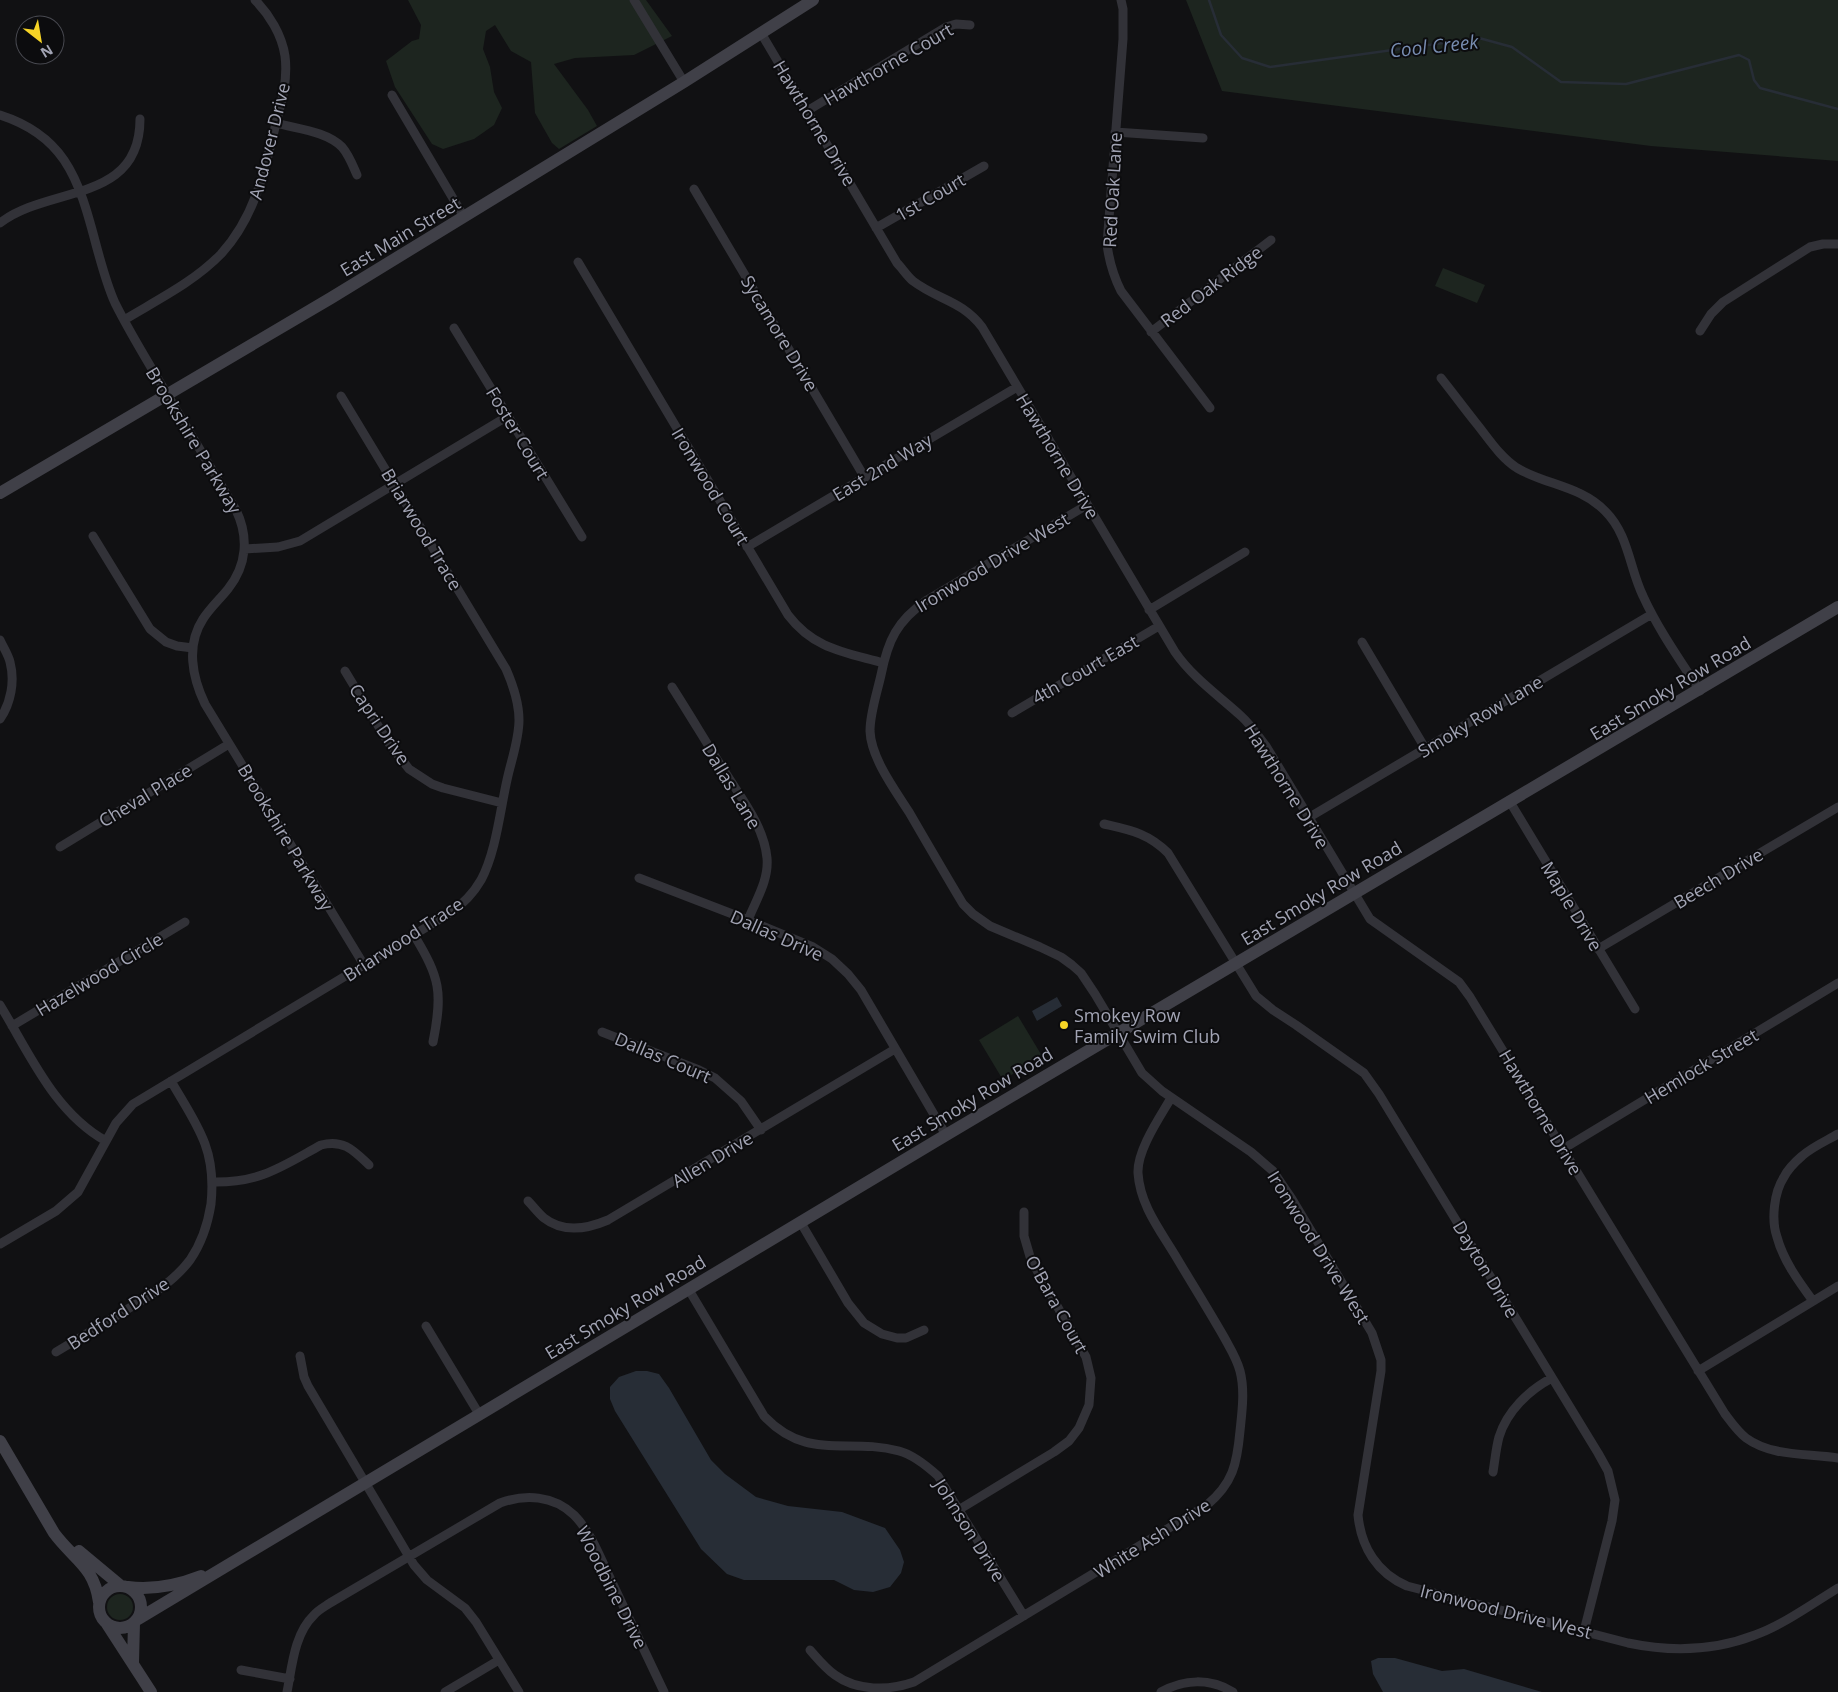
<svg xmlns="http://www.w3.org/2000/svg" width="1838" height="1692" font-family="'Open Sans',sans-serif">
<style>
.green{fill:#1d251f}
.water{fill:#272d36}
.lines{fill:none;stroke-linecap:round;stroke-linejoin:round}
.stream{stroke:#272d36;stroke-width:2.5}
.street{stroke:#323238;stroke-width:9}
.secondary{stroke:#404048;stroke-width:12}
.poi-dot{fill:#f6d426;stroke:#0c0c0e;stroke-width:2}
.labels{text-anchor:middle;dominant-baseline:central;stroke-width:4;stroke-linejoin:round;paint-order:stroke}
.street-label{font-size:18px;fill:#a2a4b4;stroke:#0c0c0e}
.poi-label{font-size:18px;fill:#a2a4b4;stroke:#0c0c0e;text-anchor:start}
.water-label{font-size:19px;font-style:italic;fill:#778cb0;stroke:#0c0c0e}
</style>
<rect width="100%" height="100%" fill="#111113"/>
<path class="green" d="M408 0H646L672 36 634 55 575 58 554 64 588 110 597 126 559 149 552 143 535 113 531 62 511 51 495 25 486 31 483 49 490 67 494 92 502 108 494 125 474 139 443 149 432 144 395 87 386 61 412 41 419 39 421 25Z
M1186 0H1838V161L1651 146 1222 91Z
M1443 268 1485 285 1477 303 1435 286Z
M1018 1016 1042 1056 1003 1080 979 1040Z
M107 1607a13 13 0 1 1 26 0a13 13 0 1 1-26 0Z"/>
<path class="water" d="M1057 997 1062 1006 1037 1021 1032 1011Z
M636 1371H647L659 1374 669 1388 711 1460 725 1474 756 1497 788 1506 842 1512 885 1528 900 1550 904 1562 901 1573 890 1587 873 1592 854 1590 834 1580H744L727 1574 701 1549 615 1411 610 1399V1387L619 1377Z
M1378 1658H1395L1442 1671 1464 1669 1542 1692H1383L1373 1674 1371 1661Z"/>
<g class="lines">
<path class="stream" d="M1209 0 1221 35 1242 58 1270 67 1479 38 1512 47 1561 82 1626 84 1739 55 1749 60 1754 80 1760 88 1838 109"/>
<path class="street" d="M634 0 684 82
M1121 0 1123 9V39L1107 244C1109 261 1113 275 1121 291L1210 408
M761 33 897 263C902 268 907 276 913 281 938 300 961 300 982 327L1175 652C1193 678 1218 695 1241 716 1251 725 1258 736 1266 746L1370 919 1459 982 1470 997 1725 1414C1731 1422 1738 1432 1746 1438 1772 1457 1808 1453 1838 1458
M392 95 464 217
M807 111 946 27 956 24 970 25
M0 115C25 123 49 138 64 160 91 200 95 259 115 303 128 329 143 354 158 379 184 423 210 466 236 510 249 537 247 565 228 589 220 599 210 608 203 619 186 645 192 677 205 704L364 965
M276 123C297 129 326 131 342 147 349 155 353 166 357 175
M1115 132 1203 138
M694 189 865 478
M0 223C49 185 140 204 140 119
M876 228 984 166
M578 262 788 615C814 649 844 652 883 663
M124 320C157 300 194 282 221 254 255 217 265 170 276 123 282 101 288 79 285 56 282 35 269 14 255 0
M454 328 582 537
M1700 331 1711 314 1723 302 1745 288 1810 247 1823 244H1838
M1151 332 1271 240
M1441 378C1453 393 1464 408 1476 423 1489 439 1500 457 1517 468 1546 485 1581 486 1605 511 1629 535 1629 567 1643 596 1658 629 1680 660 1700 691
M1087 505 927 600C897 621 888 640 881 675 877 693 870 713 870 731 871 758 895 790 909 812 927 843 945 874 963 904L973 914 990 926 1040 947 1061 957 1072 965 1081 973 1095 994 1142 1073 1162 1091 1251 1152 1273 1171 1292 1199 1372 1333 1381 1360V1371L1358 1515C1361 1547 1377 1573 1407 1586L1628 1643C1671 1652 1714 1651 1755 1635 1783 1625 1812 1604 1838 1588
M93 536 150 629 166 642 177 646 193 648
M747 547 1017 387
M245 549 278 547 300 541 508 416
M1149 610 1245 552
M0 640C3 647 8 654 10 662 15 681 11 703 0 719
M1362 642 1425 748
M345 671 388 742 409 769 432 784 443 788 502 803
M672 687C690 715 707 744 725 772 741 798 764 826 767 858 769 880 756 900 748 920
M1012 713 1159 626
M1510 802 1635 1009
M1308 818 1652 614
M1104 824C1130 830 1148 833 1168 853L1256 996 1273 1010 1296 1025 1364 1073 1379 1094 1598 1453 1608 1471 1615 1500 1612 1521 1584 1631
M60 847 229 744
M639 878 748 920 813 947 832 959 848 974 861 990 946 1135
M414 935C440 978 443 992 433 1042
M1598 949 1838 807
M0 1005C30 1054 54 1112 106 1141
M12 1026 185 922
M602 1032 699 1070 715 1078 741 1101 761 1130
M1563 1149 1838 983
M212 1182C260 1183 281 1167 321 1145 344 1139 354 1151 369 1165
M528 1201C533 1206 538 1213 544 1218 563 1233 587 1229 608 1220L895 1049
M801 1223 848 1303 864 1323 882 1334 897 1338H906L924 1330
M0 1244 56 1211 78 1192 116 1123 133 1104 450 913C463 904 473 894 481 880 496 852 500 811 507 780 511 761 519 740 519 720 519 702 513 685 506 669L341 396
M689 1290 764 1416C808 1462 847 1437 899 1451 914 1455 927 1466 938 1476L1024 1616
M1813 1301C1799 1282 1783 1260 1777 1237 1771 1220 1774 1192 1784 1177 1788 1169 1795 1162 1802 1156 1812 1147 1826 1141 1838 1134
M426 1326 479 1414
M56 1352C78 1339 99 1326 121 1313 146 1298 172 1284 190 1260 201 1244 208 1223 211 1204 213 1184 212 1163 205 1144 197 1122 183 1102 171 1081
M300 1356 304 1377 308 1386 414 1565 427 1580 465 1608 476 1622 519 1692
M1698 1371 1838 1286
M1493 1472C1495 1460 1496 1448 1499 1437 1507 1411 1529 1390 1552 1378
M960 1509 1054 1452 1069 1441 1079 1428 1089 1405 1091 1378 1086 1357 1031 1260 1024 1236V1212
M810 1650C818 1659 825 1668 835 1675 857 1691 889 1691 914 1682L1207 1505C1233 1483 1237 1464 1240 1431 1242 1412 1245 1390 1240 1371 1237 1359 1230 1348 1224 1337 1208 1309 1191 1282 1175 1255 1160 1230 1140 1205 1138 1173 1137 1150 1160 1117 1171 1098
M241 1670 290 1679
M287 1692C292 1667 294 1634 314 1615 318 1610 324 1607 330 1603L500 1503C525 1494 553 1495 574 1515 591 1532 600 1557 610 1578 628 1616 646 1654 664 1692
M445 1692 499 1660
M1161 1692C1184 1679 1210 1678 1233 1692"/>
<path class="secondary" d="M0 493 331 298 684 82 813 0
M0 1441 54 1533C74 1560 94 1566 99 1602
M79 1551 121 1586
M99 1607a21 21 0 1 1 42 0a21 21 0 1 1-42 0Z
M128 1587C152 1590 178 1585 201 1576
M138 1619 946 1135 1838 607
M107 1624 151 1692
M133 1662 134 1623"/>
</g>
<circle class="poi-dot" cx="1064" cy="1025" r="5"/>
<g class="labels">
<g class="street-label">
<text transform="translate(888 64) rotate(-30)">Hawthorne Court</text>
<text transform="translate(815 123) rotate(59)">Hawthorne Drive</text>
<text transform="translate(269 141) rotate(-76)">Andover Drive</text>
<text transform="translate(1112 190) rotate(-87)">Red Oak Lane</text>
<text transform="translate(930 197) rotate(-30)">1st Court</text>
<text transform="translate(400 236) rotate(-31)">East Main Street</text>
<text transform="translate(1211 286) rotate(-37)">Red Oak Ridge</text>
<text transform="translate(780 333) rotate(59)">Sycamore Drive</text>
<text transform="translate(518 433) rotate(59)">Foster Court</text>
<text transform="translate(194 440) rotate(59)">Brookshire Parkway</text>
<text transform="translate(1058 456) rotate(59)">Hawthorne Drive</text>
<text transform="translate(882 467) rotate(-31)">East 2nd Way</text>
<text transform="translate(711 486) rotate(59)">Ironwood Court</text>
<text transform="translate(422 529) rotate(59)">Briarwood Trace</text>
<text transform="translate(992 562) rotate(-31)">Ironwood Drive West</text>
<text transform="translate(1085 669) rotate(-30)">4th Court East</text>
<text transform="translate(1670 688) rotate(-31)">East Smoky Row Road</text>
<text transform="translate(1480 716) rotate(-31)">Smoky Row Lane</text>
<text transform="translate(380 724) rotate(56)">Capri Drive</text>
<text transform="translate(732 786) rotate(59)">Dallas Lane</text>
<text transform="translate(1287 786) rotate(58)">Hawthorne Drive</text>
<text transform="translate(145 795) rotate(-31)">Cheval Place</text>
<text transform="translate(286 837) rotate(59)">Brookshire Parkway</text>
<text transform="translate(1718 878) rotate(-31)">Beech Drive</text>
<text transform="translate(1321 893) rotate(-31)">East Smoky Row Road</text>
<text transform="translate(1572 906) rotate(59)">Maple Drive</text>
<text transform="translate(777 935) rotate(24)">Dallas Drive</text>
<text transform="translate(403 939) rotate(-33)">Briarwood Trace</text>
<text transform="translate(99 974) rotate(-31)">Hazelwood Circle</text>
<text transform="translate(663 1057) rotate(23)">Dallas Court</text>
<text transform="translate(1701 1066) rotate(-31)">Hemlock Street</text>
<text transform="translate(972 1099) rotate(-31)">East Smoky Row Road</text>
<text transform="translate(1541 1112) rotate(59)">Hawthorne Drive</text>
<text transform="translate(712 1159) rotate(-31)">Allen Drive</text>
<text transform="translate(1319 1247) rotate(58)">Ironwood Drive West</text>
<text transform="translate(1486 1269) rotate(59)">Dayton Drive</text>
<text transform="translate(1057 1304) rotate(61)">O'Bara Court</text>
<text transform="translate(625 1307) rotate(-31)">East Smoky Row Road</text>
<text transform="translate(118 1313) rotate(-33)">Bedford Drive</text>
<text transform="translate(970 1530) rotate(58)">Johnson Drive</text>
<text transform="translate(1152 1538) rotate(-32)">White Ash Drive</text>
<text transform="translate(612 1587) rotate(63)">Woodbine Drive</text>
<text transform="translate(1506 1611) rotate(14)">Ironwood Drive West</text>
</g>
<g class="poi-label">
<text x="1074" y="1015">Smokey Row<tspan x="1074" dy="21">Family Swim Club</tspan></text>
</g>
<g class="water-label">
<text transform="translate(1434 46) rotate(-6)">Cool Creek</text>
</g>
</g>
<g transform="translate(40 40) rotate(149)"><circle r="24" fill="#0c0c0e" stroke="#484950"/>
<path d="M0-4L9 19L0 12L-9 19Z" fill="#f6d426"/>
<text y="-8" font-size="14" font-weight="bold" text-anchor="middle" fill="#a2a4b4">N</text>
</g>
</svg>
